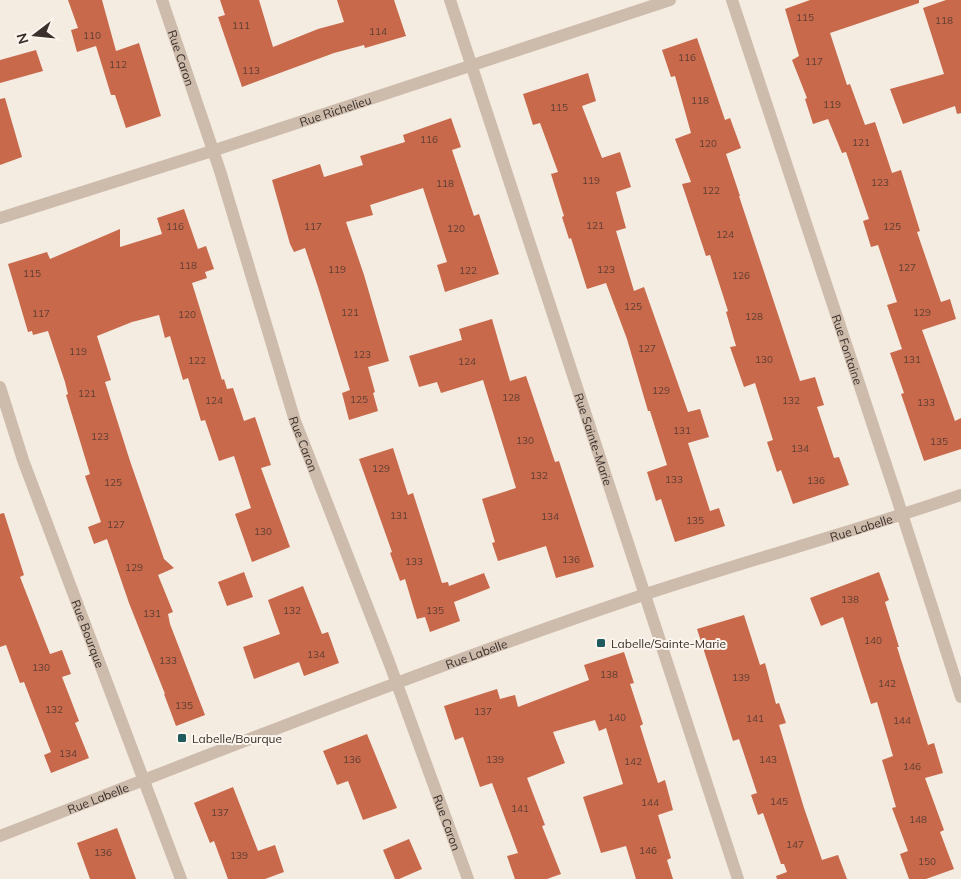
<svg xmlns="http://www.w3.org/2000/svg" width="961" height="879" font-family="Mulish,sans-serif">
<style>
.building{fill:#c8694b}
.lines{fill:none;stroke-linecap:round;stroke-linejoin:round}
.minor{stroke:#cdbbac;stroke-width:12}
.poi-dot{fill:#1f5a5e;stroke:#fbf5ee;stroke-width:2}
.labels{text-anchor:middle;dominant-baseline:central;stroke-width:4;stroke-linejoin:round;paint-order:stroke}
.number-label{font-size:10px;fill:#5e3e33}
.street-label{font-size:12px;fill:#3b302b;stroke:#fbf5ee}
.poi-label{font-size:12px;fill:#3b302b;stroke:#fbf5ee;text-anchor:start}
</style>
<rect width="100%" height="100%" fill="#f4ebe1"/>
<path class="building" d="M68 0H102L116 51 139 43 161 116 126 128 115 95H111L96 46 77 52 71 30 78 28Z
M220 0H259L273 47 318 29 344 22 337 0H394L406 36 365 48 364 45 334 53 242 87 218 17 225 15Z
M810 0H919V3L830 33 847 85 850 84 865 125 875 122 892 173 901 170 920 231 917 232 941 302 950 299 956 319 922 330 955 421 961 418V449L924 461 901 394 904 393 890 353 902 349 887 305 897 302 878 245 871 247 863 221 869 219 846 152 842 153 828 119 813 124 805 99 807 98 792 60 799 56 785 9Z
M946 0H961V113L957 114 955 106 903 124 890 89 944 74 923 8Z
M697 38 725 120 730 118 741 148 726 154 740 196H739L800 381 815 377 824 405 817 407 834 458 839 457 849 485 793 504 781 470 777 472 767 442 773 440 755 383 744 387 730 347 736 346 726 312 728 311 710 255 706 256 682 184 691 182 675 139 691 133 675 76 671 77 662 50Z
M36 50 43 71 0 83V60Z
M588 73 596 101 582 106 602 158 620 152 631 187 616 192 626 228 616 231 634 291 644 287 688 412 700 409 709 437 688 443 710 511 719 508 725 526 675 542 661 499 656 501 647 472 667 465 650 411H648L627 339 606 283 587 289 571 238 569 239 562 217 564 216 551 174 558 172 540 123 533 125 523 94Z
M5 98 22 157 0 165V99Z
M451 118 461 147 452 150 474 216 479 214 499 274 445 292 437 265 447 262 423 188 370 205 373 215 346 222 364 275 389 361 368 367 375 392 373 393 378 411 349 420 342 393 350 390 318 287 305 248 294 252 290 244 272 180 320 164 324 177 363 165 360 156 405 142 403 135Z
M184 209 198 249 206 246 214 269 205 272 207 278 192 283 222 380 224 379 227 389 233 388 244 421 255 417 271 465 261 468 290 547 252 562 235 514 251 508 234 456 219 461 205 420 201 421 188 378 183 380 170 336 165 338 159 315 132 322 97 336 111 380 105 382 130 461 164 559 174 568 158 575 173 612 168 614 170 624 205 715 176 726 164 694H165L129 603 107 539 94 544 88 527 101 522 85 476 90 474 66 395 68 394 65 382 48 331 33 335 32 331 28 332 8 264 47 252 50 259 120 229V247L162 234 157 218Z
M492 319 510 381 526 376 555 462 559 461 594 567 556 578 546 546 498 561 492 543 495 542 482 499 516 488 483 380 441 393 437 382 419 387 409 356 462 340 459 329Z
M393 448 408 495 413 493 442 583 448 582 449 586 484 573 490 588 454 602 460 621 430 632 425 617 417 619 405 579 400 581 390 553 392 552 359 459Z
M4 513 24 575 20 577 50 654 62 650 71 674 62 677 79 721 75 723 89 758 51 773 44 755 51 752 24 682 20 683 6 645 0 647V514Z
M244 572 253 597 227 606 218 582Z
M879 572 889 600 885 602 899 647H897L928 745 934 743 943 773 925 778 944 830 940 832 954 869 926 879H909L900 854 908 851 892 808 896 807 882 760 893 756 877 702 871 704 843 617 821 626 810 598Z
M303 586 322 634 328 632 339 663 304 676 299 662 254 679 243 647 280 634 268 600Z
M744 615 760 665 765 663 776 704 779 703 786 723 779 725 804 808 822 860 838 855 847 879H777L776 876 787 872 784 864H781L763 813 758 815 751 795 757 793 739 739 733 741 697 629Z
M624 652 634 683 630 684 643 724 640 726 645 742 658 783 665 780 673 810 658 815 671 858 667 860 673 879H636L626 846 601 853 583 797 623 784 606 728 599 731 595 720 553 732 565 763 527 778 545 825 542 826 561 874 547 879H515L507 856 518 853 492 783 480 787 463 737 455 740 444 706 497 689 500 699 515 695 518 707 589 680 584 665Z
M367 734 397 808 363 820 348 781 337 785 323 751Z
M233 787 258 851 275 845 284 872 265 879H228L214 841 210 843 194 803Z
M117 828 136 879H90L77 843Z
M409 839 422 869 399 879H395L383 850Z"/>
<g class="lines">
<g class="minor">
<path id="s1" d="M162 0 220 171 295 421 389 662 468 879"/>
<path id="s2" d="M450 0 738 879"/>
<path id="s3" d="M732 0 894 489 961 697"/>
<path id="s4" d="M0 218 212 151 670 0"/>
<path id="s5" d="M0 387 23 460 181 879"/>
<path id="s6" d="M0 836C214 753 426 668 643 595 749 560 856 531 961 495"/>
</g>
</g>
<g class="poi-dot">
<rect x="596" y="638" width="10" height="10" rx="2.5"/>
<rect x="177" y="733" width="10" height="10" rx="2.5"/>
</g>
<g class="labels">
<g class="number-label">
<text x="805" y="17">115</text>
<text x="944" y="20">118</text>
<text x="241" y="25">111</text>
<text x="378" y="31">114</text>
<text x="92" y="35">110</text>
<text x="687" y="57">116</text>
<text x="814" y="61">117</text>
<text x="118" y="64">112</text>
<text x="251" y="70">113</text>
<text x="700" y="100">118</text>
<text x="832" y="104">119</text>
<text x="559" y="107">115</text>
<text x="429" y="139">116</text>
<text x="861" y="142">121</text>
<text x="708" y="143">120</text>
<text x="591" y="180">119</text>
<text x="880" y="182">123</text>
<text x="445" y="183">118</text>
<text x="711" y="190">122</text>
<text x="595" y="225">121</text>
<text x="175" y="226">116</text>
<text x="313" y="226">117</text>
<text x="892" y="226">125</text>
<text x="456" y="228">120</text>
<text x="725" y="234">124</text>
<text x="188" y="265">118</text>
<text x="907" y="267">127</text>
<text x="337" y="269">119</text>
<text x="606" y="269">123</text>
<text x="468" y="270">122</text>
<text x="32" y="273">115</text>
<text x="741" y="275">126</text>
<text x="633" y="306">125</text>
<text x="350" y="312">121</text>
<text x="922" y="312">129</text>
<text x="41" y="313">117</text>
<text x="187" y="314">120</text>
<text x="754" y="316">128</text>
<text x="647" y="348">127</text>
<text x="78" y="351">119</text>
<text x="362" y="354">123</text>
<text x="764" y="359">130</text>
<text x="912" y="359">131</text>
<text x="197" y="360">122</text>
<text x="467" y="361">124</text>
<text x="661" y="390">129</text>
<text x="87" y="393">121</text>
<text x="511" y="397">128</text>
<text x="359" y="399">125</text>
<text x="214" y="400">124</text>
<text x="791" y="400">132</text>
<text x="926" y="402">133</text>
<text x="682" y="430">131</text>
<text x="100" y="436">123</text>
<text x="525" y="440">130</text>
<text x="939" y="441">135</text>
<text x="800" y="448">134</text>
<text x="381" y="468">129</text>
<text x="539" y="475">132</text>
<text x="674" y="479">133</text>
<text x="816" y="480">136</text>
<text x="113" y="482">125</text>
<text x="399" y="515">131</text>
<text x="550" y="516">134</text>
<text x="695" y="520">135</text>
<text x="116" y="524">127</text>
<text x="263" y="531">130</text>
<text x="571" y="559">136</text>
<text x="414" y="561">133</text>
<text x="134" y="567">129</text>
<text x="850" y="599">138</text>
<text x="292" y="610">132</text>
<text x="435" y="610">135</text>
<text x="152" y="613">131</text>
<text x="873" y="640">140</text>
<text x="316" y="654">134</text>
<text x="168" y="660">133</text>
<text x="41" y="667">130</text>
<text x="609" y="674">138</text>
<text x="741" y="677">139</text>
<text x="887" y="683">142</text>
<text x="184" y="705">135</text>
<text x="54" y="709">132</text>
<text x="483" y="711">137</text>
<text x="617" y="717">140</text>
<text x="755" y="718">141</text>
<text x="902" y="720">144</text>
<text x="68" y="753">134</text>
<text x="352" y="759">136</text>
<text x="495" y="759">139</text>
<text x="768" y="759">143</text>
<text x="633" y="761">142</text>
<text x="912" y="766">146</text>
<text x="779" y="801">145</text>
<text x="650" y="802">144</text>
<text x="520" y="808">141</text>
<text x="220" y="812">137</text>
<text x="918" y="819">148</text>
<text x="795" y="844">147</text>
<text x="648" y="850">146</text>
<text x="103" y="852">136</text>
<text x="239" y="855">139</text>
<text x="927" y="861">150</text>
</g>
<g class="street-label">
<text stroke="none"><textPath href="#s1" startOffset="61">Rue Caron</textPath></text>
<text stroke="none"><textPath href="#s4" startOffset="352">Rue Richelieu</textPath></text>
<text stroke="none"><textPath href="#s3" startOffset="368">Rue Fontaine</textPath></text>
<text stroke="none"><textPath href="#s2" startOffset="462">Rue Sainte-Marie</textPath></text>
<text stroke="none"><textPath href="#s1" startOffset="466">Rue Caron</textPath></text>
<text stroke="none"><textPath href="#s6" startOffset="915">Rue Labelle</textPath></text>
<text stroke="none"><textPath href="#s5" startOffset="262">Rue Bourque</textPath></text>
<text stroke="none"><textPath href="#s6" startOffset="510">Rue Labelle</textPath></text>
<text stroke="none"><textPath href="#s6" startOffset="105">Rue Labelle</textPath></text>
<text stroke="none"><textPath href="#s1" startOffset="871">Rue Caron</textPath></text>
</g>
<g class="poi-label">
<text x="611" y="643">Labelle/Sainte-Marie</text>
<text x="192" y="738">Labelle/Bourque</text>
</g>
</g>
<g transform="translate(35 35) rotate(254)" stroke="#fbf5ee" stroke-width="4" paint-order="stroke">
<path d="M0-4L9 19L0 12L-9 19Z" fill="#3b302b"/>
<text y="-8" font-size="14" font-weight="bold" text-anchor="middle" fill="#3b302b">N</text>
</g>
</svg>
